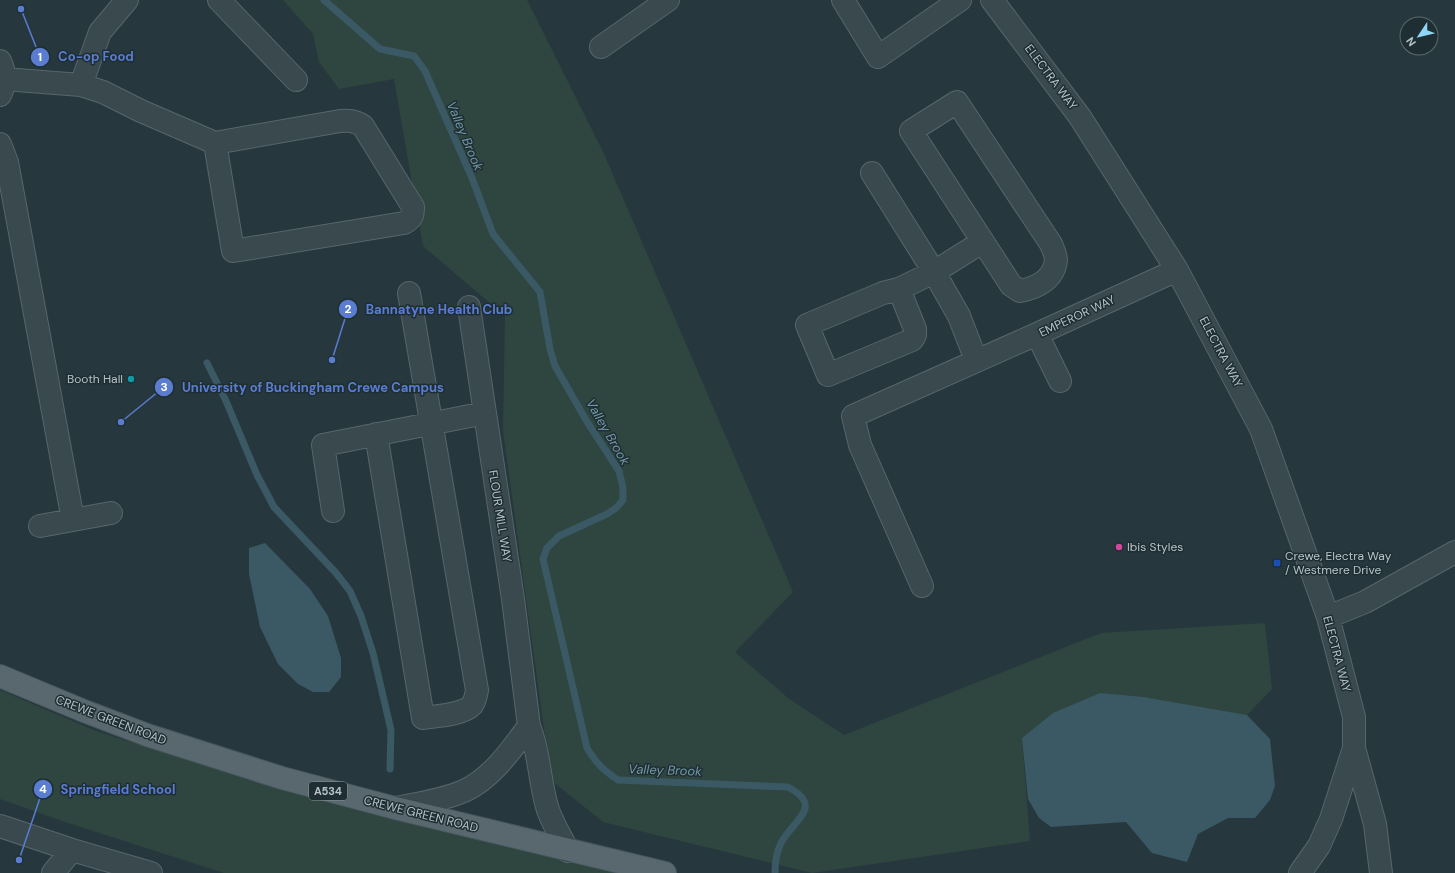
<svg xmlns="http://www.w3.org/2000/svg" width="1455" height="873" font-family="'DM Sans',sans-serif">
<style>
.green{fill:#2e463f}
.water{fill:#3a5964}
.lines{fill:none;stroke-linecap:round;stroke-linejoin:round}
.stream{stroke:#3a5964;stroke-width:7}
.minor-casing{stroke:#58666c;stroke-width:24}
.major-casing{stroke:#46555a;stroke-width:24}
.minor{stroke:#3a494e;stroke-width:22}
.major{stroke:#58686e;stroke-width:22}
.culture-dot{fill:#0f9aa8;stroke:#1f2e33;stroke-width:1.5}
.hotel-dot{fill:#d1479c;stroke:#1f2e33;stroke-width:1.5}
.transit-dot{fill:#1a4fb4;stroke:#1f2e33;stroke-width:1.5}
.labels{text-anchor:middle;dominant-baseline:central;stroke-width:3;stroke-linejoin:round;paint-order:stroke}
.shield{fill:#1f2e33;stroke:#89969c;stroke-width:1}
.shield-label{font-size:11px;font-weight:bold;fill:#b6c3c9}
.street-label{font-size:12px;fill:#b6c3c9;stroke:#1f2e33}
.poi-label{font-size:12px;fill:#b6c3c9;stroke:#1f2e33;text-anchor:start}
.water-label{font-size:13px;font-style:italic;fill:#7198a6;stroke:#1f2e33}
.leader{fill:none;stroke:#5a7dd2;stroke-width:1.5}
.callout-dot{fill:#5a7dd2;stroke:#1f2e33;stroke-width:1.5}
.mark-label{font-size:12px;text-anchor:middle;font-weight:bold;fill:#fff}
.callout-label{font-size:13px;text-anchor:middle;font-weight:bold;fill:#5a7dd2;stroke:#1f2e33;stroke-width:3;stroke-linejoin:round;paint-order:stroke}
</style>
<rect width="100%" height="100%" fill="#26383e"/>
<path class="green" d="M283 0H527L604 154 793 592 735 652 788 698 844 735 1101 633 1265 623 1272 689 1247 715 1100 693 1022 738 1030 841 812 873 603 822 551 780 503 431 505 316 423 246 394 79 339 89 319 62 313 34Z
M0 690 96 731 250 780 611 872 612 873H224L65 822 0 799Z"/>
<path class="water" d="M265 543 310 589 328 616 341 658V677L329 692H313L298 684 278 664 260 627 249 574V548Z
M1100 693 1143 697 1247 715 1270 739 1275 786 1270 800 1255 818H1228L1198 834 1187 862 1152 853 1126 822 1051 827 1039 818 1028 799 1022 738 1053 713Z"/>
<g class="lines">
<path class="stream" d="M324 0 380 49 414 56 425 71 472 178 493 234 540 292 550 349 555 366 586 420 619 471 623 488V500L616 508 607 514 559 536 547 548 543 559 587 748C596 763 603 770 618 780L788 787C825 807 793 820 781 843 777 851 775 863 775 873
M207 363 226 401 257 475 274 507 336 573 350 591 361 616 373 653 391 730 390 769"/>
<defs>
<path id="minor" d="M219 0 296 80
M843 0 878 57 960 0
M992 0 1080 117 1177 270 1261 429 1328 617 1354 717V748L1375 824 1381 873
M601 47 668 0
M0 61C5 72 6 84 0 95
M4 79 81 85 100 32 127 0
M81 85 103 92 141 111 215 143 233 251 404 223C412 219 413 215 413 207L363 126C355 121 350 120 340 121L215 143
M957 102 1051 244C1053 249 1056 255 1056 260 1054 279 1037 288 1020 291L1011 285 911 131Z
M0 144 7 162 73 520
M872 173 934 272 959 316 976 360
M899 289 915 329V335L912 340 828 375 807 325 883 293 899 289 934 272 982 242
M469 307 513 599 529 726C540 753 539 782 548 810 553 824 561 837 568 851
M1037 334 1060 381
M376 434 423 718C435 716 463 715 472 705 475 701 476 696 477 690L409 293
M333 511 323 445 485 413
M40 526 111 513
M922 586 860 445 853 416 1037 334 1177 270
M1328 617 1365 602 1455 552
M395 808C417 804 443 800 464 791 492 778 511 750 529 726
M0 826 72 850 151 873
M53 873 72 850
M1300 873 1319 846 1331 819 1354 748"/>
<path id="major" d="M0 676 84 711 147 735 282 778 395 808 665 873"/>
</defs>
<use href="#minor" class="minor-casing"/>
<use href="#major" class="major-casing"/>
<use href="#minor" class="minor"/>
<use href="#major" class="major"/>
</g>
<circle class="culture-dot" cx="131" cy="379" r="4"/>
<circle class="hotel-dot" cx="1119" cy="547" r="4"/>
<rect class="transit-dot" x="1273" y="559" width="8" height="8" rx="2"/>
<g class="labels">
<rect class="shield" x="309" y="782" width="38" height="18" rx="3"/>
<g class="shield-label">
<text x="328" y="791">A534</text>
</g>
<g class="street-label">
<text transform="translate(1051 77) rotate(53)">ELECTRA WAY</text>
<text transform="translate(1077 316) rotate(-25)">EMPEROR WAY</text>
<text transform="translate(1221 352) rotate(62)">ELECTRA WAY</text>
<text transform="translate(500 516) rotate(81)">FLOUR MILL WAY</text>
<text transform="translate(1337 654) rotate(75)">ELECTRA WAY</text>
<text transform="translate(111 720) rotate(21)">CREWE GREEN ROAD</text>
<text transform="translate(421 814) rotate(14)">CREWE GREEN ROAD</text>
</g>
<g class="poi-label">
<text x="123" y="379" text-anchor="end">Booth Hall</text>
<text x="1127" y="547">Ibis Styles</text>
<text x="1285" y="556">Crewe, Electra Way<tspan x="1285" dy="14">/ Westmere Drive</tspan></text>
</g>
<g class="water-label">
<text transform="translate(465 136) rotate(67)">Valley Brook</text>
<text transform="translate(608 432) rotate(60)">Valley Brook</text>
<text transform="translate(665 770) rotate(2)">Valley Brook</text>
</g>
</g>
<path class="leader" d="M21 9L40 57M332 360L348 309M121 422L164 387M19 860L43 789"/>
<g class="callout-dot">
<circle cx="21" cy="9" r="4"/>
<circle cx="332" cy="360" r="4"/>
<circle cx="121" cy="422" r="4"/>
<circle cx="19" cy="860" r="4"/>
<circle cx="40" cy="57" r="10"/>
<circle cx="348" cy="309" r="10"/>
<circle cx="164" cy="387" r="10"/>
<circle cx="43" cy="789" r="10"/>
</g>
<g class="mark-label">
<text x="40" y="61">1</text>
<text x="348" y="313">2</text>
<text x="164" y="391">3</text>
<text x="43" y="793">4</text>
</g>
<g class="callout-label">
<text x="96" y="61">Co-op Food</text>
<text x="439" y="314">Bannatyne Health Club</text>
<text x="313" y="392">University of Buckingham Crewe Campus</text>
<text x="118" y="794">Springfield School</text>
</g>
<g transform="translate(1419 36) rotate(235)"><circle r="19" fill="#1f2e33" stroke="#5b6a6f"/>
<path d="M0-3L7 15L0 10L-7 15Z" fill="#90d5f4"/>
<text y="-6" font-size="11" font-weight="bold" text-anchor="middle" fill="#b6c3c9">N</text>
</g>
</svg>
